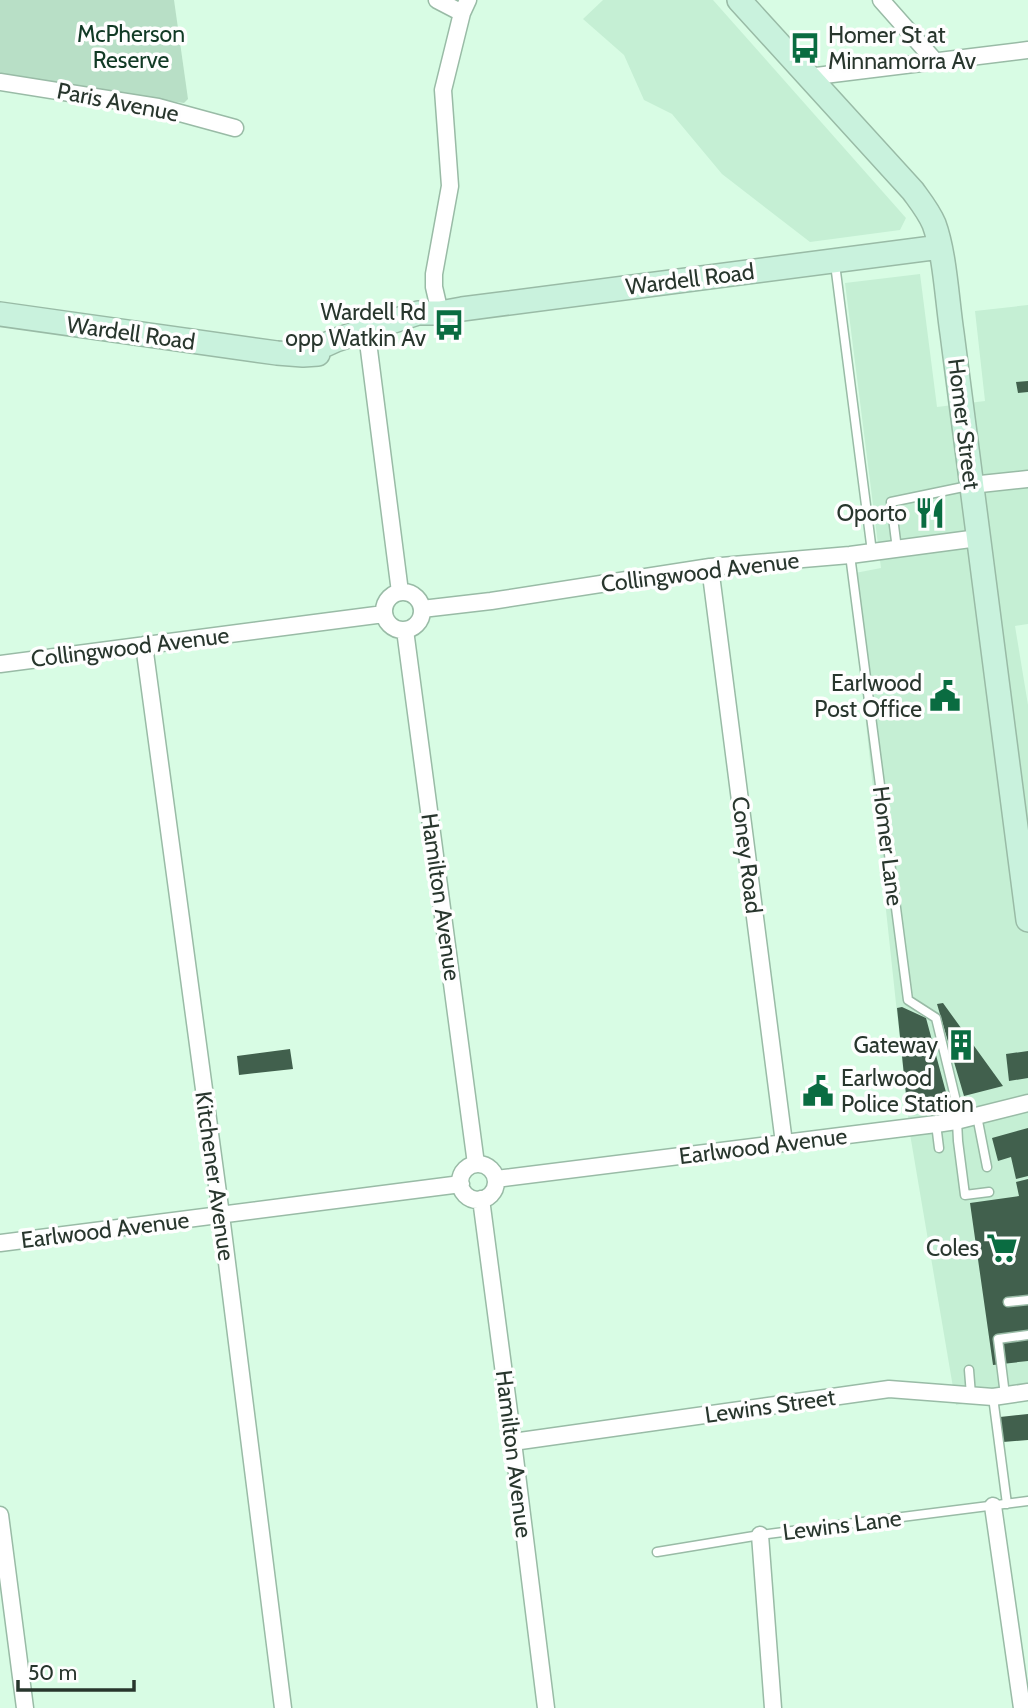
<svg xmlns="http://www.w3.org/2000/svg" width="1028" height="1708" font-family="Cabin,sans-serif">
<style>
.built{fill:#c5efd4}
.green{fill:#b8dfc6}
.building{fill:#41604d}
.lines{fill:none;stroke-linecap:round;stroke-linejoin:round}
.lane-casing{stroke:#99bba6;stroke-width:11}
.street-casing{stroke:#99bba6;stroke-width:19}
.secondary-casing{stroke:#99bba6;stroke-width:26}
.lane{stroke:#fff;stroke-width:8}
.street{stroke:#fff;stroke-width:16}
.secondary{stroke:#c9f2dd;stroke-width:23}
.labels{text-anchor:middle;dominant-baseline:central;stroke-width:7;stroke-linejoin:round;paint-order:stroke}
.park-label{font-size:23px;fill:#113a25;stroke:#fefefe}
.poi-label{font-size:23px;fill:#28362d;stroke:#fefefe;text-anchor:end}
.street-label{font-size:23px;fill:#28362d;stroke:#fefefe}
</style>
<rect width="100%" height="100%" fill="#d8fce4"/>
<path class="built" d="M603 0H713L906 218 900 230 810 242 722 174 672 114 644 100 624 55 583 19Z
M920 274 937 407 985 401 975 311 1028 305V624L1015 626 1028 705V1394L956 1405 910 1134 850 574 881 568 845 283Z"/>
<path class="green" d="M0 0H174L188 99 184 103 0 77Z"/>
<path class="building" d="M1028 381V392L1018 393 1016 382Z
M943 1003 1003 1086 964 1096 937 1004Z
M902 1007 926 1018 947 1096H941L942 1101 907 1104 897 1008Z
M290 1049 293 1069 239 1075 237 1056Z
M1028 1051V1078L1009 1081 1006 1054Z
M1028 1128V1176L1016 1179 1011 1157 998 1161 992 1138Z
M1028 1179V1361L993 1365 970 1203 1019 1196 1016 1182Z
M1028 1414V1440L1003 1442 1000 1417Z"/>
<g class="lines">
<defs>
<path id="lane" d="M835 264 872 552
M897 549 891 502 968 486
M850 555 908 1000 936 1018 956 1101 958 1141 965 1195 989 1192
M977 1116 987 1167
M936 1124 939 1148
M1008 1302 1028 1300
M969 1370 971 1395
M1005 1395 998 1339 1028 1335
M993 1397 1007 1504
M657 1552 760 1535 1028 1501"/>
<path id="street" d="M437 0 462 13
M881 0 935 61
M808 77 1028 50
M0 82 158 107 235 128
M440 313 434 287V274L450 186 443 90 462 13 468 0
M368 342 400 592
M971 485 1028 479
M710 567 784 1143
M384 611a19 19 0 1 1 38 0a19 19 0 1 1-38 0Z
M422 609 491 601 710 567 850 555 978 538
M405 630 476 1164
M144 645 221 1215 283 1708
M0 664 384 614
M460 1182a18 18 0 1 1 36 0a18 18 0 1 1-36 0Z
M496 1179 936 1124 956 1121 1028 1103
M481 1199 513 1442 546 1708
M0 1243 461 1184
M513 1442 889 1389 993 1397 1028 1392
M993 1506 1022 1708
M0 1515 25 1708
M760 1535 773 1708"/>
<path id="secondary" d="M739 0 913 191C921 202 929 212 934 224 945 254 947 300 952 333L1028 920
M0 314 277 353 303 355 318 354
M303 355 336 340 418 313H440L462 309 940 247"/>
</defs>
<use href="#lane" class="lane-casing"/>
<use href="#street" class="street-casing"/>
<use href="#secondary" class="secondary-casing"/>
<use href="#lane" class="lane"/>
<use href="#street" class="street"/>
<use href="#secondary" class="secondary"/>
</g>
<defs>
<symbol id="bus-bare" viewBox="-9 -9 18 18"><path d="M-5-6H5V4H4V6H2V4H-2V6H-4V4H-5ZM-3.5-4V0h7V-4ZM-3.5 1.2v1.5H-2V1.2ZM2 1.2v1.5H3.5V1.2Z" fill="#0a6c41" stroke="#fefefe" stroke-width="2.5" paint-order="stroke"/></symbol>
<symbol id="restaurant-bare" viewBox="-9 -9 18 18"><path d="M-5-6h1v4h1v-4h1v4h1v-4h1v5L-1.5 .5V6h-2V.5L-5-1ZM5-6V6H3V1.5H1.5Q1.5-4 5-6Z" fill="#0a6c41" stroke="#fefefe" stroke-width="2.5" paint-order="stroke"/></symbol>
<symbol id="civic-bare" viewBox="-9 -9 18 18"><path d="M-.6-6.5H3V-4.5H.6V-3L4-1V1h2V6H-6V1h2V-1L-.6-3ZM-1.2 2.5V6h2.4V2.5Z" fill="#0a6c41" stroke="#fefefe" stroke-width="2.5" paint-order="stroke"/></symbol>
<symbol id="building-bare" viewBox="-9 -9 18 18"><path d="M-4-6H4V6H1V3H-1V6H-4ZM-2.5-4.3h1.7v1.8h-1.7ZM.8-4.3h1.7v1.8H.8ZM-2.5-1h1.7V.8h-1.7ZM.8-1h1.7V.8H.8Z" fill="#0a6c41" stroke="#fefefe" stroke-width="2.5" paint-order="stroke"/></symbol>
<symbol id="supermarket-bare" viewBox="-9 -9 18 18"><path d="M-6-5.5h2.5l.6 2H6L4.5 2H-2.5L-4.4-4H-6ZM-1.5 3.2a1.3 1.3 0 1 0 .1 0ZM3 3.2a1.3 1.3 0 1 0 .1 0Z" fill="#0a6c41" stroke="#fefefe" stroke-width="2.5" paint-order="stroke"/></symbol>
</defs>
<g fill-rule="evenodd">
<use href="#bus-bare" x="783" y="26" width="44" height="44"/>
<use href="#bus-bare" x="427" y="303" width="44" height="44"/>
<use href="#restaurant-bare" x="908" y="491" width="44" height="44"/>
<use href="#civic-bare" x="923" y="674" width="44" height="44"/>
<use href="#building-bare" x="939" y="1023" width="44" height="44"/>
<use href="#civic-bare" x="796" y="1069" width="44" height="44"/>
<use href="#supermarket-bare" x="980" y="1226" width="44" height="44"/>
</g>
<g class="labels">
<g class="park-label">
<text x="131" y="34">McPherson<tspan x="131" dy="26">Reserve</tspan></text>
</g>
<g class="poi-label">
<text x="828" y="35" text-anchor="start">Homer St at<tspan x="828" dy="26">Minnamorra Av</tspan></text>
<text x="426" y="312">Wardell Rd<tspan x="426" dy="26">opp Watkin Av</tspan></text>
<text x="907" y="513">Oporto</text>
<text x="922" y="683">Earlwood<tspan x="922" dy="26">Post Office</tspan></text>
<text x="938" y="1045">Gateway</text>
<text x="841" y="1078" text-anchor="start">Earlwood<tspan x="841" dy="26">Police Station</tspan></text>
<text x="979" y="1248">Coles</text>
</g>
<g class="street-label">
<text transform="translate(118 102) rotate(11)">Paris Avenue</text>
<text transform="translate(690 279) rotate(-7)">Wardell Road</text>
<text transform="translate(131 333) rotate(8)">Wardell Road</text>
<text transform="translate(964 424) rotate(83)">Homer Street</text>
<text transform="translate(700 572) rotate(-7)">Collingwood Avenue</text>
<text transform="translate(130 647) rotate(-7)">Collingwood Avenue</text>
<text transform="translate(888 846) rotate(83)">Homer Lane</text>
<text transform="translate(747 855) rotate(83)">Coney Road</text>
<text transform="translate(441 897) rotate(82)">Hamilton Avenue</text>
<text transform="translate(763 1146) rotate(-7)">Earlwood Avenue</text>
<text transform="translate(215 1176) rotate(82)">Kitchener Avenue</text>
<text transform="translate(105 1230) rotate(-7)">Earlwood Avenue</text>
<text transform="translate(770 1406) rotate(-8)">Lewins Street</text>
<text transform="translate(514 1454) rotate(83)">Hamilton Avenue</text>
<text transform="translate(842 1525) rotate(-7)">Lewins Lane</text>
</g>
</g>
<path d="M18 1680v10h116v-10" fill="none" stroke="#28362d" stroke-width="3.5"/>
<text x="28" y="1680" font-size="21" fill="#28362d" stroke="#fefefe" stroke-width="5" paint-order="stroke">50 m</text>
</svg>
